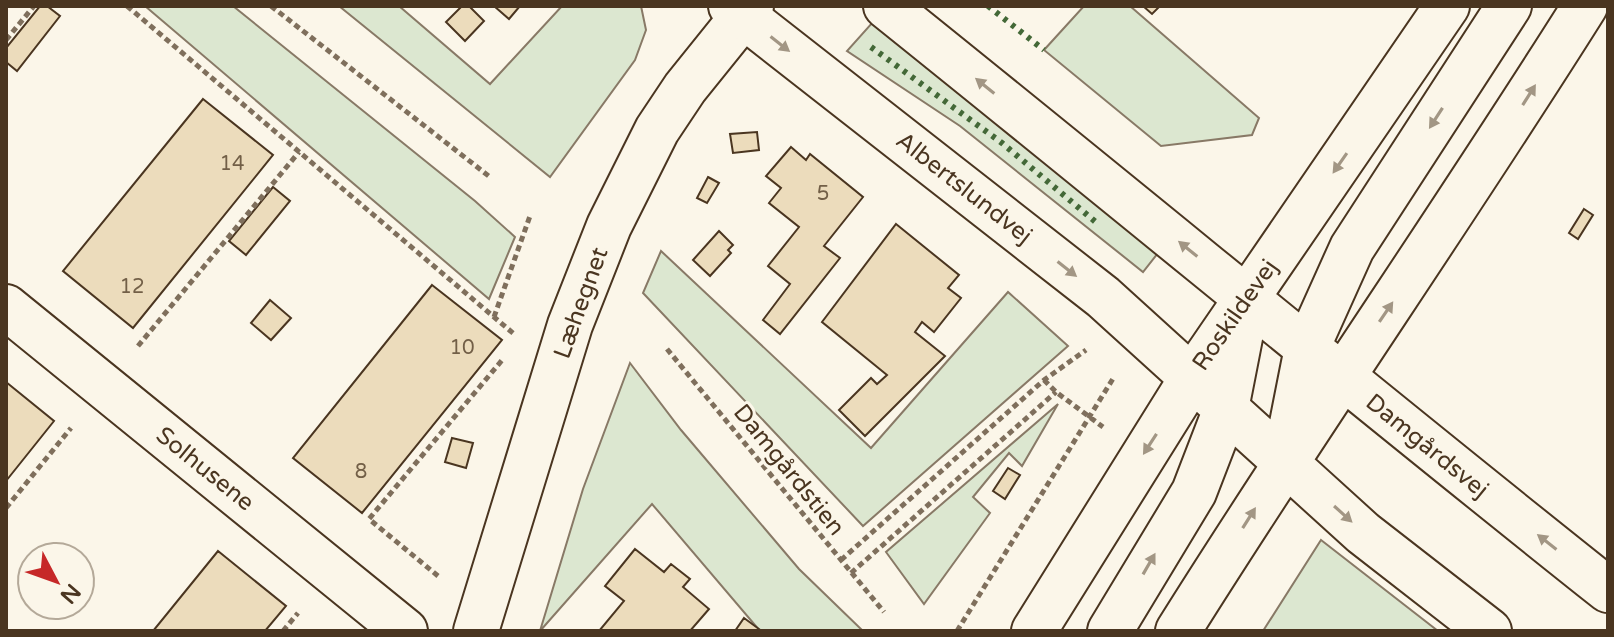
<svg xmlns="http://www.w3.org/2000/svg" width="1614" height="637" font-family="'Varela Round',sans-serif">
<style>
.green{fill:#dce7d0;stroke:#887966;stroke-width:2}
.building{fill:#ecdcbc;stroke:#4a3520;stroke-width:2}
.lines{fill:none;stroke-linecap:round;stroke-linejoin:round}
.street-casing{stroke:#4a3520;stroke-width:48}
.secondary-casing{stroke:#4a3520;stroke-width:48}
.path{stroke:#7f6f5c;stroke-width:5;stroke-dasharray:6 4;stroke-linecap:butt}
.street{stroke:#fbf6e9;stroke-width:44}
.secondary{stroke:#fbf6e9;stroke-width:44}
.hedge{stroke:#436837;stroke-width:6;stroke-dasharray:4 6;stroke-linecap:butt}
.oneway{fill:#a29684}
.labels{text-anchor:middle;dominant-baseline:central;stroke-width:6;stroke-linejoin:round;paint-order:stroke}
.number-label{font-size:20px;fill:#725f47}
.street-label{font-size:24px;fill:#4a3520;stroke:#fbf6e9}
</style>
<rect width="100%" height="100%" fill="#fbf6e9"/>
<path class="green" d="M145 6H233L475 201 515 237 489 299Z
M339 6H399L490 84 562 6H641L646 30 635 60 550 177Z
M1084 6H1130L1259 118 1252 135 1161 146 1044 50Z
M872 23 1158 253 1143 272 960 126 847 51Z
M661 251 871 448 1008 292 1068 346 863 526 643 293Z
M630 363 681 430 799 569 863 631H760L652 504 540 631 583 489Z
M1058 404 1022 466 1009 453 973 497 990 513 924 604 886 552Z
M1321 540 1438 631H1263Z"/>
<path class="building" d="M40 6H47L60 16 17 71 6 62V48Z
M462 6H469L484 21 465 41 446 22Z
M494 6H520L509 19Z
M1143 6H1160L1152 14Z
M203 99 273 155 133 328 63 271Z
M757 132 759 150 733 153 730 134Z
M791 147 806 160 810 154 863 197 824 246 840 258 780 334 763 320 790 284 768 266 799 227 769 203 781 188 766 176Z
M708 177 719 183 707 203 697 198Z
M273 187 290 201 246 255 229 241Z
M1584 209 1593 215 1578 239 1569 233Z
M896 224 959 275 948 288 961 298 934 332 922 322 915 332 945 356 865 436 839 410 871 378 877 384 887 375 822 322Z
M719 231 733 245 728 250 731 253 710 276 693 260Z
M432 285 502 340 362 513 293 458Z
M270 300 291 318 271 340 251 323Z
M6 382 54 421 6 481Z
M452 438 473 443 466 468 445 462Z
M1008 468 1020 475 1005 499 993 491Z
M635 549 664 572 671 564 690 579 683 587 709 609 690 631H599L624 601 605 586Z
M218 551 286 606 265 631H153Z
M744 618 759 629 757 631H735Z"/>
<g class="lines">
<defs>
<path id="street" d="M6 307 405 631
M476 631 570 325 609 226 657 130 685 88 751 6"/>
<path id="secondary" d="M731 6 1103 297 1363 533 1489 631
M886 6C1128 200 1366 398 1608 590
M1288 444 1307 348 1352 248 1509 6
M1034 631 1192 378 1447 6
M1110 631 1194 492 1226 409 1245 312
M1178 631C1310 420 1453 216 1585 6"/>
</defs>
<use href="#street" class="street-casing"/>
<use href="#secondary" class="secondary-casing"/>
<path class="path" d="M127 6 514 334
M271 6 490 177
M6 40 34 6
M494 317 530 216
M138 346 299 152
M667 349 884 612
M1044 380 1056 392 1103 427
M6 508 71 428
M841 560 1044 380 1086 350
M851 573 1056 392
M438 576 369 519 503 359
M283 631 298 613
M957 631 1114 377"/>
<use href="#street" class="street"/>
<use href="#secondary" class="secondary"/>
<path class="hedge" d="M988 6 1044 50
M871 47 1002 143 1098 224"/>
</g>
<defs><path id="oneway-solid" d="M-6-.8H1V-3.2L6.5 0L1 3.2V.8H-6Z" transform="scale(2)"/></defs>
<g class="oneway">
<use href="#oneway-solid" transform="translate(780 44) rotate(38)"/>
<use href="#oneway-solid" transform="translate(985 86) rotate(-141)"/>
<use href="#oneway-solid" transform="translate(1529 95) rotate(-58)"/>
<use href="#oneway-solid" transform="translate(1436 118) rotate(123)"/>
<use href="#oneway-solid" transform="translate(1340 163) rotate(125)"/>
<use href="#oneway-solid" transform="translate(1188 249) rotate(-141)"/>
<use href="#oneway-solid" transform="translate(1067 269) rotate(38)"/>
<use href="#oneway-solid" transform="translate(1386 312) rotate(-56)"/>
<use href="#oneway-solid" transform="translate(1150 444) rotate(123)"/>
<use href="#oneway-solid" transform="translate(1343 514) rotate(42)"/>
<use href="#oneway-solid" transform="translate(1249 518) rotate(-58)"/>
<use href="#oneway-solid" transform="translate(1547 542) rotate(-142)"/>
<use href="#oneway-solid" transform="translate(1149 564) rotate(-60)"/>
</g>
<g class="labels">
<g class="number-label">
<text x="232" y="164">14</text>
<text x="823" y="194">5</text>
<text x="132" y="287">12</text>
<text x="462" y="348">10</text>
<text x="361" y="472">8</text>
</g>
<g class="street-label">
<text transform="translate(964 188) rotate(38)">Albertslundvej</text>
<text transform="translate(581 303) rotate(-70)">Læhegnet</text>
<text transform="translate(1235 315) rotate(-55)">Roskildevej</text>
<text transform="translate(1427 446) rotate(39)">Damgårdsvej</text>
<text transform="translate(205 469) rotate(39)">Solhusene</text>
<text transform="translate(789 470) rotate(51)">Damgårdstien</text>
</g>
</g>
<rect width="1614" height="637" fill="none" stroke="#4a3520" stroke-width="16"/>
<g transform="translate(56 581) rotate(131)"><circle r="38" fill="#fbf6e9" stroke="#b4a999" stroke-width="2"/>
<path d="M0-6L14 30L0 20L-14 30Z" fill="#c62828"/>
<text y="-12" font-size="22" font-weight="bold" text-anchor="middle" fill="#4a3520">N</text>
</g>
</svg>
